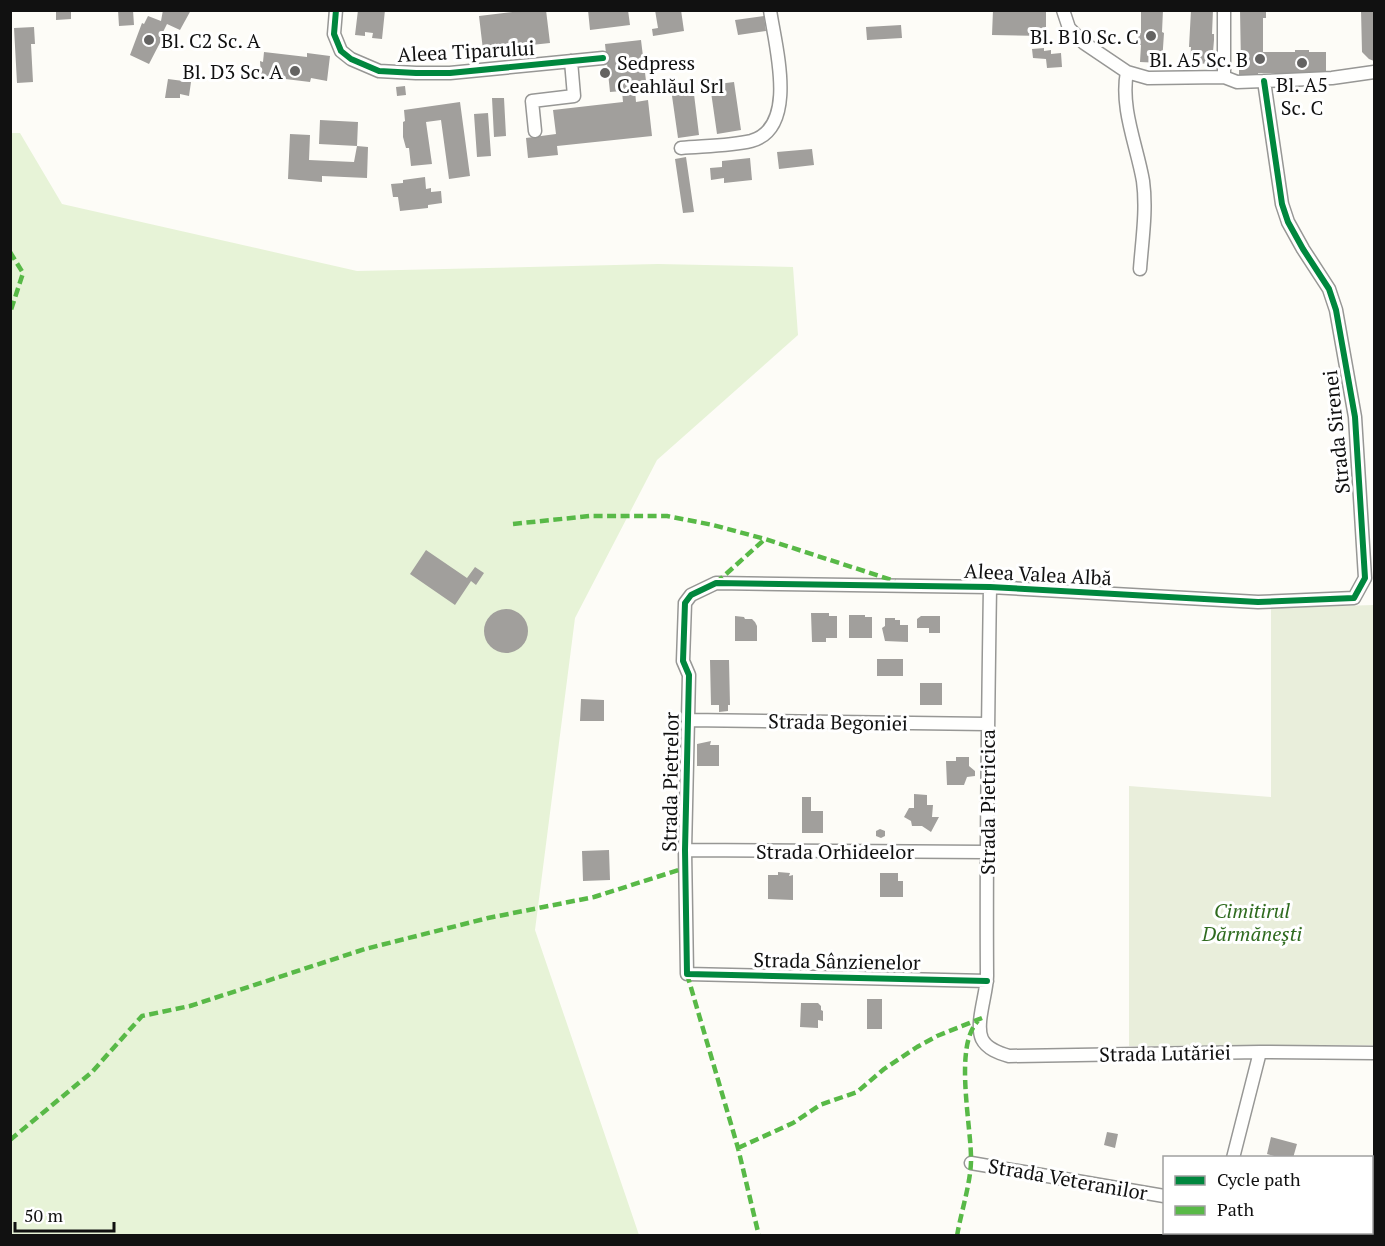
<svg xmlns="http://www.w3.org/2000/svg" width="1385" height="1246" font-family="'PT Serif',serif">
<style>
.green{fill:#e7f3d7}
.cemetery{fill:#e9eedb}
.building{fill:#a19f9c}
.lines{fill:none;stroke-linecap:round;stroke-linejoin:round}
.minor-casing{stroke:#979795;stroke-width:15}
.minor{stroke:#fffffe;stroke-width:12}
.quiet{stroke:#58b947;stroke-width:4.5;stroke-dasharray:9 4.5;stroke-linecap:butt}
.cycleway-casing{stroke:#fff;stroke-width:10}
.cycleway{stroke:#00873e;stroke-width:6}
.poi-dot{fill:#646362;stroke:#fff;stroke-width:2}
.labels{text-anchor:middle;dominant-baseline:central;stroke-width:6;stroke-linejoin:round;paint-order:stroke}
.poi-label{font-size:20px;fill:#111;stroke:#fff;text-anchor:end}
.street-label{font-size:20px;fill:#111;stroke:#fff}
.park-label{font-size:20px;font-style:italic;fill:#2f6b1f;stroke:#fff}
</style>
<rect width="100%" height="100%" fill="#fdfcf7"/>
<path class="green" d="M10 133H20L62 204 357 271 658 264 793 267 798 335 657 460 575 618 535 930 639 1235H11Z"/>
<path class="cemetery" d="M1374 605V1045L1129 1046V786L1271 797V608Z"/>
<path class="building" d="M56 10H71V19L56 20Z
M118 10H133L134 25 119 26Z
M163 10H191L180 30 167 24 163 32 165 33 149 64 130 55 142 23 144 24 148 16 161 21Z
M358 10H385L382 39 372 38 373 33 365 32V36L355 35Z
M530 10H546L550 43 483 50 479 16Z
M588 10H628L630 25 590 30Z
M655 10H681L684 31 653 36 652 29 658 28Z
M993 10H1046V36L992 35Z
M1141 10H1163L1162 32 1164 33 1162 63 1140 62 1141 45H1138V33H1141Z
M1191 10H1213L1212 34H1214V40L1212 64 1190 63 1191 47H1189Z
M1240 10H1266V18H1263V52H1295V50H1309V52H1326V73L1295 76V73H1258V76H1239V65H1241Z
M1361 10H1374V61L1369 59 1362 52Z
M764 16 766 31 738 35 735 20Z
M901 25 902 38 867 40 866 27Z
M34 27 35 44H31L33 82 17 83 14 28Z
M641 40 647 89 635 90 636 102 648 100 652 136 557 146 558 155 528 158 526 138 556 134 553 110 623 102 622 91 610 92 605 44Z
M1044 48V51L1051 50V54L1061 53 1062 67 1047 68 1046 59 1033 58 1032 49Z
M264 52 307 57V53L330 56 327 81 311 78 310 82 261 76 260 61 263 62Z
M168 79 191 82 189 96 180 94V98H165Z
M734 82 741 130 717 134 710 85Z
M405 86 406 95 397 96 396 87Z
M693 86 699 135 678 138 671 89Z
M492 98H504L506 136 494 137Z
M460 102 470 176 449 179 441 120 426 122 432 164 411 166 409 148H406L403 137V122L405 121 404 110Z
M488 113 491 156 477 157 474 114Z
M320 120 358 122 357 146 319 144Z
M290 134 310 135 309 160 354 162 357 146 368 147 367 178 322 176V182L288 179Z
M812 149 814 165 779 169 777 152Z
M686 157 694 212 683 213 675 159Z
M750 158 752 180 724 183V178L711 180 710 168 722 167V161Z
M425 177 426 189 431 188V192L441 191 442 203 428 205V208L400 211 398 197H393L391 184 403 183V180Z
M426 550 467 578 475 567 484 573 476 585 471 581 455 605 410 574Z
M484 631a22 22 0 1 1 44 0a22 22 0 1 1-44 0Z
M811 613H829V616H837V638H826V642H812Z
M849 615H865V617H872V638H849Z
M735 616 744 617 745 619H752L755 622 757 626V641H735Z
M921 616H940V633H929V628H917V619Z
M885 618H895V620H900V625H908V642L885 641 882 628 885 626Z
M877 659H903V676H877Z
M710 660H729L730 705H728V711L719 712V705H711Z
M920 683H942V705H920Z
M581 699 604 700V721H580Z
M711 741 710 745H719V766H697V744Z
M956 757H969V766L975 771V776L967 777 964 785H947L946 761H956Z
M914 794 927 795V805H933L932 817H939L931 832 922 826H912L911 821 904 817 909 808H914Z
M802 797H811V811H823V833H802Z
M880 829 885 831V836L881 838 876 836V831Z
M609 850 610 880 583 881 582 851Z
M778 872 790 873 789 876 793 875V900L768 899V875H778Z
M880 873H898V881H903V897H880Z
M867 999H882V1029H867Z
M801 1003H818L821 1006V1010L823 1011V1021L818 1020V1028L800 1027Z
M1107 1132 1118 1134 1115 1148 1104 1145Z
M1271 1137 1297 1144 1293 1158H1281L1267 1154Z"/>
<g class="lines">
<defs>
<path id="minor" d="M336 10 334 34 341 51 351 59 379 71 416 73H450L603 58
M1063 10 1069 28 1084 43 1127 72 1148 78 1224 77 1237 82 1264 81 1332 78 1374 72
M1127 72C1120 108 1137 146 1143 181 1147 210 1142 241 1140 269
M1224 77V10
M1264 81 1282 204 1288 222 1303 249 1329 289 1336 310 1355 417 1365 578
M535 131 532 101 574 96 571 61
M681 148C703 146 730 146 751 141 799 128 775 45 770 10
M990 587C988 716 986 846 987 976 987 993 975 1024 982 1039 987 1049 999 1053 1009 1056L1260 1052 1374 1053
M688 720 987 724
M685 850 986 852
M987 981 687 974 685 850 689 675 683 661 685 603 691 595 716 583 990 587 1258 602 1354 598 1365 578
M1233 1158 1260 1052
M971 1163 1164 1196
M1211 1236 1212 1232"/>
</defs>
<use href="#minor" class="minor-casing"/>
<use href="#minor" class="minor"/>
<path class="quiet" d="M10 252 23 273 10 313
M513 524 590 516H667L713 525 765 539 895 581
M716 583 765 539
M687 974 738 1148 759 1236
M10 1140 92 1072 142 1016 190 1006 365 949 488 918 594 897 685 868
M738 1148 793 1123 820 1105 857 1092 884 1069 917 1047 937 1036 982 1018
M957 1236C961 1212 970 1186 971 1162 972 1128 953 1046 978 1021"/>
<defs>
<path id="cycleway" d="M336 10 334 34 341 51 351 59 379 71 416 73H450L603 58
M987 981 687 974 685 850 689 675 683 661 685 603 691 595 716 583 990 587 1258 602 1354 598 1365 578 1355 417 1336 310 1329 289 1303 249 1288 222 1282 204 1264 81"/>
</defs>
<use href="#cycleway" class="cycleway-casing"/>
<use href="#cycleway" class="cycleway"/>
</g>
<g class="poi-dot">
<circle cx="1151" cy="36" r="6"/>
<circle cx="149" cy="40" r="6"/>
<circle cx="1260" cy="59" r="6"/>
<circle cx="1302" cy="63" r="6"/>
<circle cx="295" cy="71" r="6"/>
<circle cx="605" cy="73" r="6"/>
</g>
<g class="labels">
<g class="poi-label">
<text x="1139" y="36">Bl. B10 Sc. C</text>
<text x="161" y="40" text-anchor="start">Bl. C2 Sc. A</text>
<text x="1248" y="59">Bl. A5 Sc. B</text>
<text x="617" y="62" text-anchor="start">Sedpress<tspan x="617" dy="23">Ceahlăul Srl</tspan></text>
<text x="283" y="71">Bl. D3 Sc. A</text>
<text x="1302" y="84" text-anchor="middle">Bl. A5<tspan x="1302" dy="23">Sc. C</tspan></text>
</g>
<g class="street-label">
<text transform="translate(466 51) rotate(-3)">Aleea Tiparului</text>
<text transform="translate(1336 432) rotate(-96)">Strada Sirenei</text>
<text transform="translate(1038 574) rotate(3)">Aleea Valea Albă</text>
<text transform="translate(838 722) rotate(1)">Strada Begoniei</text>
<text transform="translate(670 782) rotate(-89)">Strada Pietrelor</text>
<text transform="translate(987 802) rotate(-90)">Strada Pietricica</text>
<text x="835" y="851">Strada Orhideelor</text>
<text transform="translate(837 961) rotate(1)">Strada Sânzienelor</text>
<text transform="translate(1165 1053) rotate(-1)">Strada Lutăriei</text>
<text transform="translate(1068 1179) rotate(10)">Strada Veteranilor</text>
</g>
<g class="park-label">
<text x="1252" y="910">Cimitirul<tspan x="1252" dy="23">Dărmănești</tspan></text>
</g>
</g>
<rect width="1385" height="1246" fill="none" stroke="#111111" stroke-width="24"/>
<rect x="1163" y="1156" width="210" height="78" fill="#ffffff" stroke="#a0a0a0" stroke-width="1.5"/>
<rect x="1175" y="1176" width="30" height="9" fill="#00873e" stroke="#a0a0a0" stroke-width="1.5"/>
<text x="1217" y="1186" font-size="18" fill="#111111">Cycle path</text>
<rect x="1175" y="1206" width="30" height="9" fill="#58b947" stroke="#a0a0a0" stroke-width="1.5"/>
<text x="1217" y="1216" font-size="18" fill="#111111">Path</text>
<path d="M15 1222v9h99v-9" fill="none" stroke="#111111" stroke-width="3"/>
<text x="24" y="1222" font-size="18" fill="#111111" stroke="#ffffff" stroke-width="4.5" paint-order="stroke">50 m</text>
</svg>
